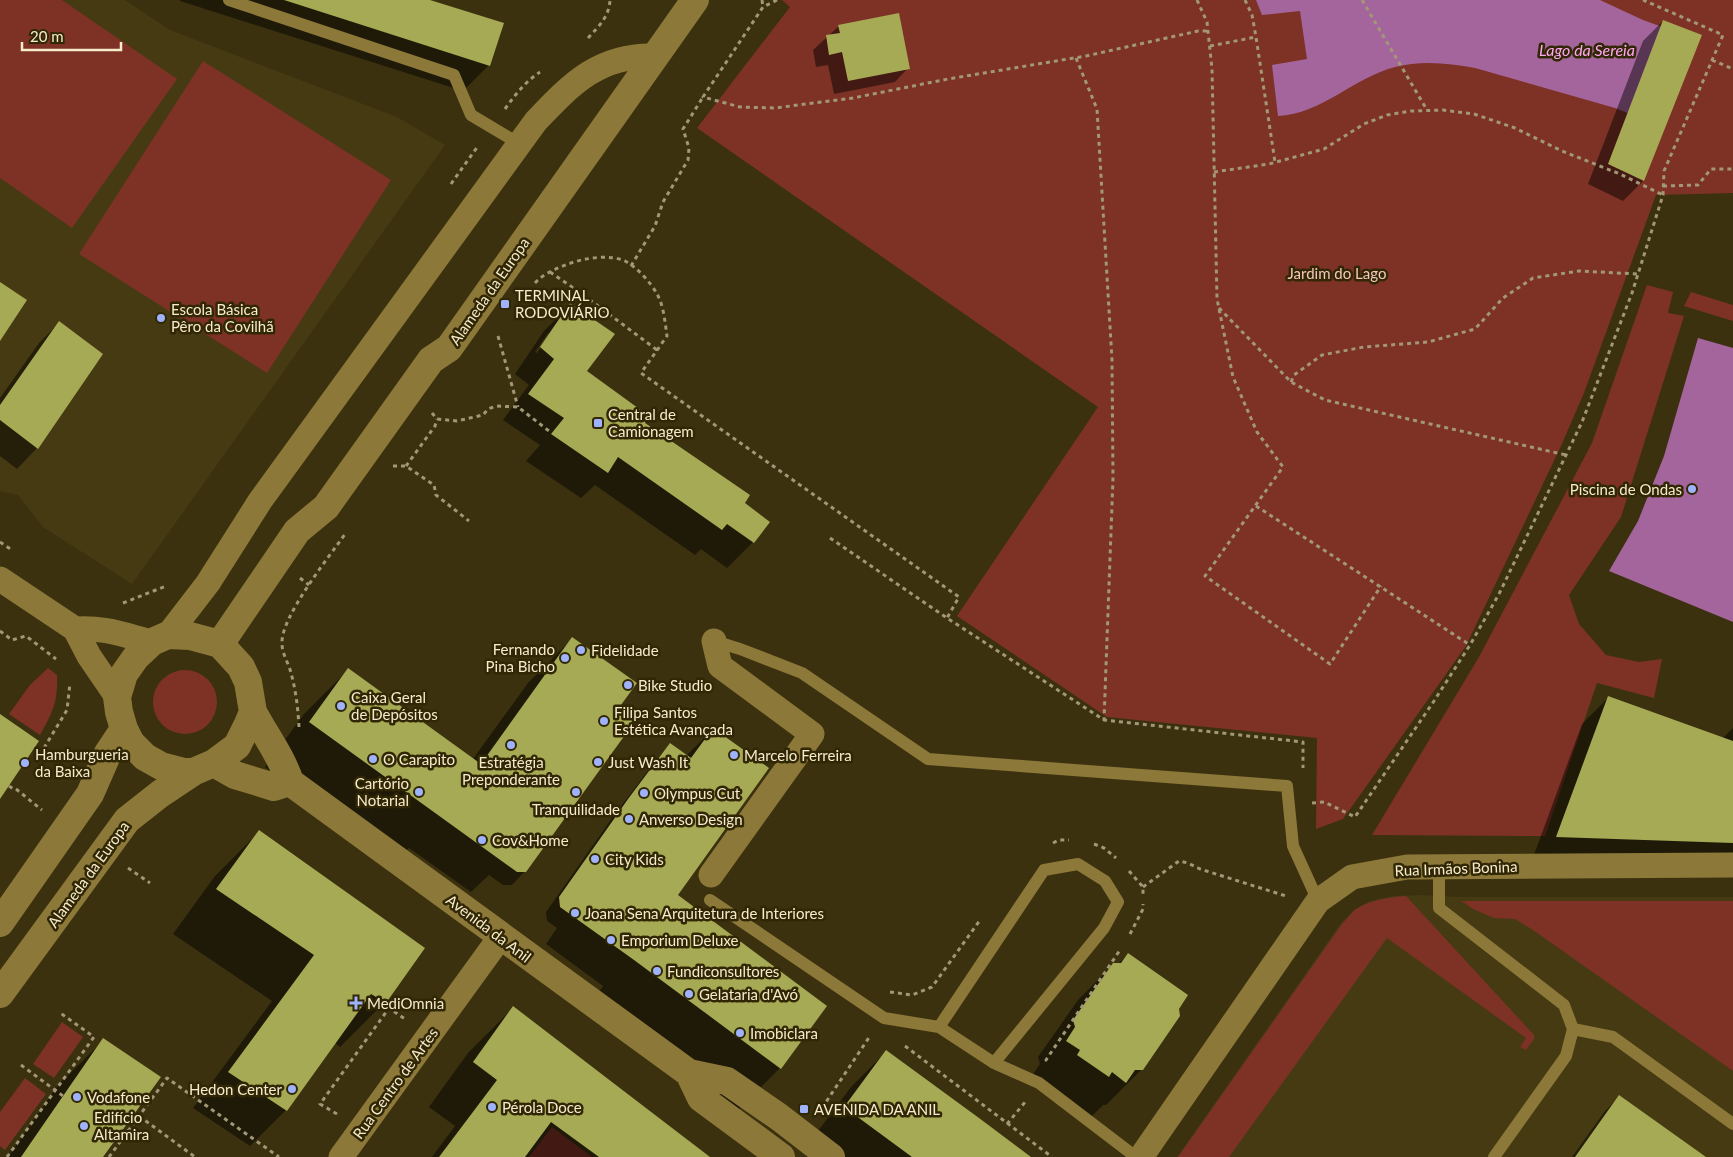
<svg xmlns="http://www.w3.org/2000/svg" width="1733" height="1157" font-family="Lato,sans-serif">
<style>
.built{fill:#463a13}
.green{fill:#7d3225}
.water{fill:#a4649c}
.shadow{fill:#0007;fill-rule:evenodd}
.building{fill:#a6aa54}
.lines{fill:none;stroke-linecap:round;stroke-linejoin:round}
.path{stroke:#a29776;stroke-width:3;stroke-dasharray:4 4;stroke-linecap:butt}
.lane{stroke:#8c7838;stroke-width:12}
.street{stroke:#8c7838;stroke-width:25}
.secondary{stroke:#8c7838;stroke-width:28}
.poi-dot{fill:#9fb3fd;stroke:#312704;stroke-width:2}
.labels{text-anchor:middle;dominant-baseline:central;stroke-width:5;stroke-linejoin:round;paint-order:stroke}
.park-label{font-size:15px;fill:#f6c7bd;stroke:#312704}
.street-label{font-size:15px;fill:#f6ebcb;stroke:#312704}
.poi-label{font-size:15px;fill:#f6ebcb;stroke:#312704;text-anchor:start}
.water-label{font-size:16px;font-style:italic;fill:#fea6f2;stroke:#312704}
</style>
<rect width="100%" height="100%" fill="#3b310f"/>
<path class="built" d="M0 0H125L170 30 397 117 445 145 132 584 43 527 18 495 0 491Z
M1422 895 1457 897H1733V1157H1177L1341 923 1355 909 1370 901 1392 896Z"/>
<path class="green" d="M0 0H62L177 79 72 228 0 178Z
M782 0H1733V193L1656 195 1584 393 1561 446 1466 646 1343 819 1316 829 1317 738 1107 717 957 616 1098 407 697 128 790 7Z
M203 61 391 180 267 373 79 254Z
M1647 285 1673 292 1668 313 1684 316 1621 517 1569 595 1579 624 1606 655 1639 662 1662 659 1654 698 1597 683 1545 836 1372 835 1479 657 1592 443Z
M1691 292 1733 305V321L1684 306Z
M48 668 57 675C58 702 53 712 40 735L9 714 30 685Z
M153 702a32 32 0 1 1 64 0a32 32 0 1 1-64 0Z
M1406 896 1534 1035V1039L1526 1050 1520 1047 1526 1038 1387 938 1229 1157H1178L1342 924C1347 919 1351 913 1356 909 1370 900 1390 897 1406 896Z
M1461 901H1733V1071L1533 930 1515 919 1494 918 1475 910Z
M62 1022 83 1037 54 1078 33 1064Z
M25 1078 46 1094 5 1150 0 1146V1112Z
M552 1127 592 1157H529Z"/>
<path class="water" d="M1256 0H1600L1643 20 1698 40 1664 127 1615 108 1475 68C1449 63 1421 60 1395 67 1353 78 1322 114 1278 116L1272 65 1307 59 1300 11 1262 15Z
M1698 338 1733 348V622L1609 571 1638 521 1664 456Z"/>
<path class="shadow" d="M180 0H426L489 65 463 91 180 1Z
M1663 21 1700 36 1643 181 1623 201 1588 184 1643 41Z
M839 26 908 68 895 82 834 94 828 65 816 67 813 50Z
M570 305 585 371 644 423 768 522 753 542 727 568 701 549 695 555 595 485 581 498 526 461 540 445 503 420 529 385 515 374 544 331ZM548 333H551L537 353 535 352Z
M59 323 101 354 37 448 17 469 0 456V398L39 343Z
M573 638 615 710 525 871 512 885H503L489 875 471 892 409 848 396 860 265 767 304 714 348 670 473 759 528 683Z
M1608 698 1722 739 1733 728V856L1531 863 1582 724Z
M713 729 676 896 826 1007 780 1068 735 1113 590 1005 603 986 546 944 557 928 547 921 546 912 615 814 657 759 670 745 686 756Z
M259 832 385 1002 340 1047 335 1043 286 1110 250 1146 193 1108 272 1001 173 934 215 876Z
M1128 954 1142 1069 1106 1105H1103L1090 1118 1031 1077 1040 1064 1038 1057 1078 1000 1114 964H1118Z
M513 1008 708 1157H432L455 1126 429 1107 468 1053Z
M104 1040 102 1157H8L59 1084Z
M886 1052 1029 1157H828L809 1143 851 1087Z
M1619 1097 1704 1157H1572L1605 1111Z"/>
<path class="building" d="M284 0H430L504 23 490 66Z
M899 13 910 69 848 81 842 52 829 55 826 35 840 33 838 25Z
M1663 20 1702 35 1644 181 1608 164Z
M0 282 27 300 0 341Z
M570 303 615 334 587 371 649 416 645 423 750 495 745 503 770 522 754 543 727 524 722 530 618 457 608 473 551 434 564 418 528 394 554 359 540 347Z
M59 321 103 354 38 449 0 420V405Z
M572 637 637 683 621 705 638 717 526 872H517L309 722 348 668 481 764Z
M1608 696 1733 741V843L1556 837Z
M0 714 39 741 0 799Z
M713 728 769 768 678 895 827 1006 781 1069 634 960 560 907 559 897 628 799 670 743 691 758Z
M259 830 425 948 386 1003 371 994 287 1111 228 1072 314 955 216 889Z
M1128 953 1188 995 1179 1009 1180 1016 1143 1070H1135L1126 1083 1112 1072 1109 1077 1077 1055 1080 1050 1066 1041 1075 1027 1073 1020 1113 963H1121Z
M513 1006 612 1082 710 1157H599L551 1122 525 1157H439L497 1080 473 1062Z
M103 1038 161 1077 103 1157H21Z
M886 1050 979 1118 1031 1157H912L844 1107Z
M1619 1095 1706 1157H1575Z"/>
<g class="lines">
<path class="path" d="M762 0 763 7
M777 0 763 7 703 97 740 107 775 108 853 98 948 79 1086 56 1198 31H1208
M1197 0 1207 22 1212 69 1217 299 1233 377 1257 432 1283 467 1205 576 1330 664 1381 586
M1245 0 1252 15 1256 37 1275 162
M1362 0 1427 110
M588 38C599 26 609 17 610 0
M1210 46 1256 37
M1076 58 1097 109 1112 360 1113 478 1104 720
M1712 60 1733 69
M505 109C515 95 525 82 540 72
M1214 172 1269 164 1324 149 1364 124 1387 115 1411 111 1443 110 1474 114 1515 128 1562 151 1620 174 1663 195
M451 184 478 146
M1663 186 1698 185 1711 169H1733
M631 266 655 226 663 202 688 160 689 148 683 129 703 97
M550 272 582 294 657 350
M535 283C544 273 556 269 568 264 584 258 610 254 625 261 637 267 651 283 657 294 664 306 665 323 667 336L641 373 959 597 947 618
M1219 308 1291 382 1325 400 1566 455
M498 336 518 407
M1291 382 1294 375 1322 355 1364 347 1428 342 1475 329 1503 298 1533 278 1579 271 1638 274
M432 413 437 419 457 421 483 415 488 409 496 406 518 407 549 431
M393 466H406L434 485 436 495 469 521
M406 466 435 426 437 419
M1256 506 1470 645
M830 538 947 618 1104 720 1303 742V768
M0 542 12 550
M300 578 309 585
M123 603 166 586
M0 631 12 640 26 636 56 659
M299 727C298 709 296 691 291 673 289 664 282 654 282 644 280 618 329 557 345 534
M44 748 67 710 70 683
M25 763 31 766
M9 786 15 790
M16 789 42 810
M1312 803 1324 802 1355 817 1434 701 1470 645 1499 594 1582 422 1632 293 1663 195 1664 171 1723 35 1643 0
M1053 843 1059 840H1069
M1094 844 1104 848 1116 858
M128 868 150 883
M1129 871 1143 887V897
M1143 887 1179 861 1188 863 1200 869 1286 896
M1130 934 1143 909V904
M890 992 912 995 932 987 980 920
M905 1046 1052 1157
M1047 1061 1046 1060 1120 950
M21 1065 63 1096
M822 1108 870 1036
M337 1114 320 1104 389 1008 405 1019
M139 1116 195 1157
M1007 1124 1026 1101
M7 1157 94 1037 59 1012
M109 1157 167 1078 279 1157"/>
<path class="lane" d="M229 0 454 75 471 115 518 143
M714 641 740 649 802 673 928 759 1287 786 1293 846 1318 901
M1439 867V908L1564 1005 1573 1029 1566 1056 1494 1157
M710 900 884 1018 939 1027
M1573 1029 1613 1037 1733 1124
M994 1063 1104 928 1118 902 1105 881 1078 864 1044 870 939 1027 994 1063 1039 1083 1136 1157"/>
<path class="street" d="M0 579 75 629 89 656 117 697
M75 629C104 627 124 635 152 642
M168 635 208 583 260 501 536 121C572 83 600 54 656 56
M711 875 812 734 720 666 714 641
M341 1157 501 936
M1141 1157 1318 901 1352 877 1407 867 1733 865"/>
<path class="secondary" d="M168 635 190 636 220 644 241 667 248 682 253 712 248 724 237 746 214 763 193 772H184L161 766 145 757 131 743 124 729 119 712 117 697 124 674 136 657 152 642Z
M220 644 297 531 326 507 431 360 449 348 695 0
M253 712C265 735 282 757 290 782L689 1073 727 1081 779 1117 831 1157
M214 763 235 775 274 787 290 782
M0 923 90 794 108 753 124 729
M0 994 127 820 160 794 193 772
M689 1073 701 1098 781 1157"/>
</g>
<g class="poi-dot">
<rect x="500" y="299" width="10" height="10" rx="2.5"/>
<circle cx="161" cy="318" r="5"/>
<rect x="593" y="418" width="10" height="10" rx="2.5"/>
<circle cx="1692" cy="489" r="5"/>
<circle cx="581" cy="650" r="5"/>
<circle cx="565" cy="658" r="5"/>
<circle cx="628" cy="685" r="5"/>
<circle cx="341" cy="706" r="5"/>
<circle cx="604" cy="721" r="5"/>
<circle cx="511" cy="745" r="5"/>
<circle cx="734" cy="755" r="5"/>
<circle cx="373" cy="759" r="5"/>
<circle cx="598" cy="762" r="5"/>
<circle cx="25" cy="763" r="5"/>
<circle cx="419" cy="792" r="5"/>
<circle cx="576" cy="792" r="5"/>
<circle cx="644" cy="793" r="5"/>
<circle cx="629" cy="819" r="5"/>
<circle cx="482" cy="840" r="5"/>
<circle cx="595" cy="859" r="5"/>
<circle cx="575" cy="913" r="5"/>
<circle cx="611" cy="940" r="5"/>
<circle cx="657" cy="971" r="5"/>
<circle cx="689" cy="994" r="5"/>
<path d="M353.5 995.5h5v5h5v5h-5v5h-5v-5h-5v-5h5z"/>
<circle cx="740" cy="1033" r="5"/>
<circle cx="292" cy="1089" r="5"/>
<circle cx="77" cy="1097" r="5"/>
<circle cx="492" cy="1107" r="5"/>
<rect x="799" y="1104" width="10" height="10" rx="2.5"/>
<circle cx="84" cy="1126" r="5"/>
</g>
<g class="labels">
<g class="park-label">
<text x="1337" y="273">Jardim do Lago</text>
</g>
<g class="street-label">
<text transform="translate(489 291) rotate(-55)">Alameda da Europa</text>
<text transform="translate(1456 868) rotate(-2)">Rua Irmãos Bonina</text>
<text transform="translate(88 874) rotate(-54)">Alameda da Europa</text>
<text transform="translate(489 928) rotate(37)">Avenida da Anil</text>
<text transform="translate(395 1083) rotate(-54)">Rua Centro de Artes</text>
</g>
<g class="poi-label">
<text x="515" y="295">TERMINAL<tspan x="515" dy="17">RODOVIÁRIO</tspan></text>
<text x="171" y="309">Escola Básica<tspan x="171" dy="17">Pêro da Covilhã</tspan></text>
<text x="608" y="414">Central de<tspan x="608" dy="17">Camionagem</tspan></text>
<text x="1682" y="489" text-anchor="end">Piscina de Ondas</text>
<text x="555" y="649" text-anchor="end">Fernando<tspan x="555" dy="17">Pina Bicho</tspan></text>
<text x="591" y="650">Fidelidade</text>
<text x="638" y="685">Bike Studio</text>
<text x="351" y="697">Caixa Geral<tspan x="351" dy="17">de Depósitos</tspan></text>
<text x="614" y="712">Filipa Santos<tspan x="614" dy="17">Estética Avançada</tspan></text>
<text x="35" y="754">Hamburgueria<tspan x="35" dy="17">da Baixa</tspan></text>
<text x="744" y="755">Marcelo Ferreira</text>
<text x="383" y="759">O Carapito</text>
<text x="511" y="762" text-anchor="middle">Estratégia<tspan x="511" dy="17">Preponderante</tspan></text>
<text x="608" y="762">Just Wash It</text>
<text x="409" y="783" text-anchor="end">Cartório<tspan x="409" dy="17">Notarial</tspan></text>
<text x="654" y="793">Olympus Cut</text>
<text x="576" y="809" text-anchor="middle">Tranquilidade</text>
<text x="639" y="819">Anverso Design</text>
<text x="492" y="840">Cov&amp;Home</text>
<text x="605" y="859">City Kids</text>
<text x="585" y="913">Joana Sena Arquitetura de Interiores</text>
<text x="621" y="940">Emporium Deluxe</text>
<text x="667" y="971">Fundiconsultores</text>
<text x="699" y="994">Gelataria d'Avó</text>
<text x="367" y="1003">MediOmnia</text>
<text x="750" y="1033">Imobiclara</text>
<text x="282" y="1089" text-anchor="end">Hedon Center</text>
<text x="87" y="1097">Vodafone</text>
<text x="502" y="1107">Pérola Doce</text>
<text x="814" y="1109">AVENIDA DA ANIL</text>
<text x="94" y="1117">Edifício<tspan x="94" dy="17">Altamira</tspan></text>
</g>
<g class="water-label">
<text x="1587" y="49">Lago da Sereia</text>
</g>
</g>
<path d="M22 42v8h99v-8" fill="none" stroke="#f6ebcb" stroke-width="2.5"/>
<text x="30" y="42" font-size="15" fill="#f6ebcb" stroke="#312704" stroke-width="4" paint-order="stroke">20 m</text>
</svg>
